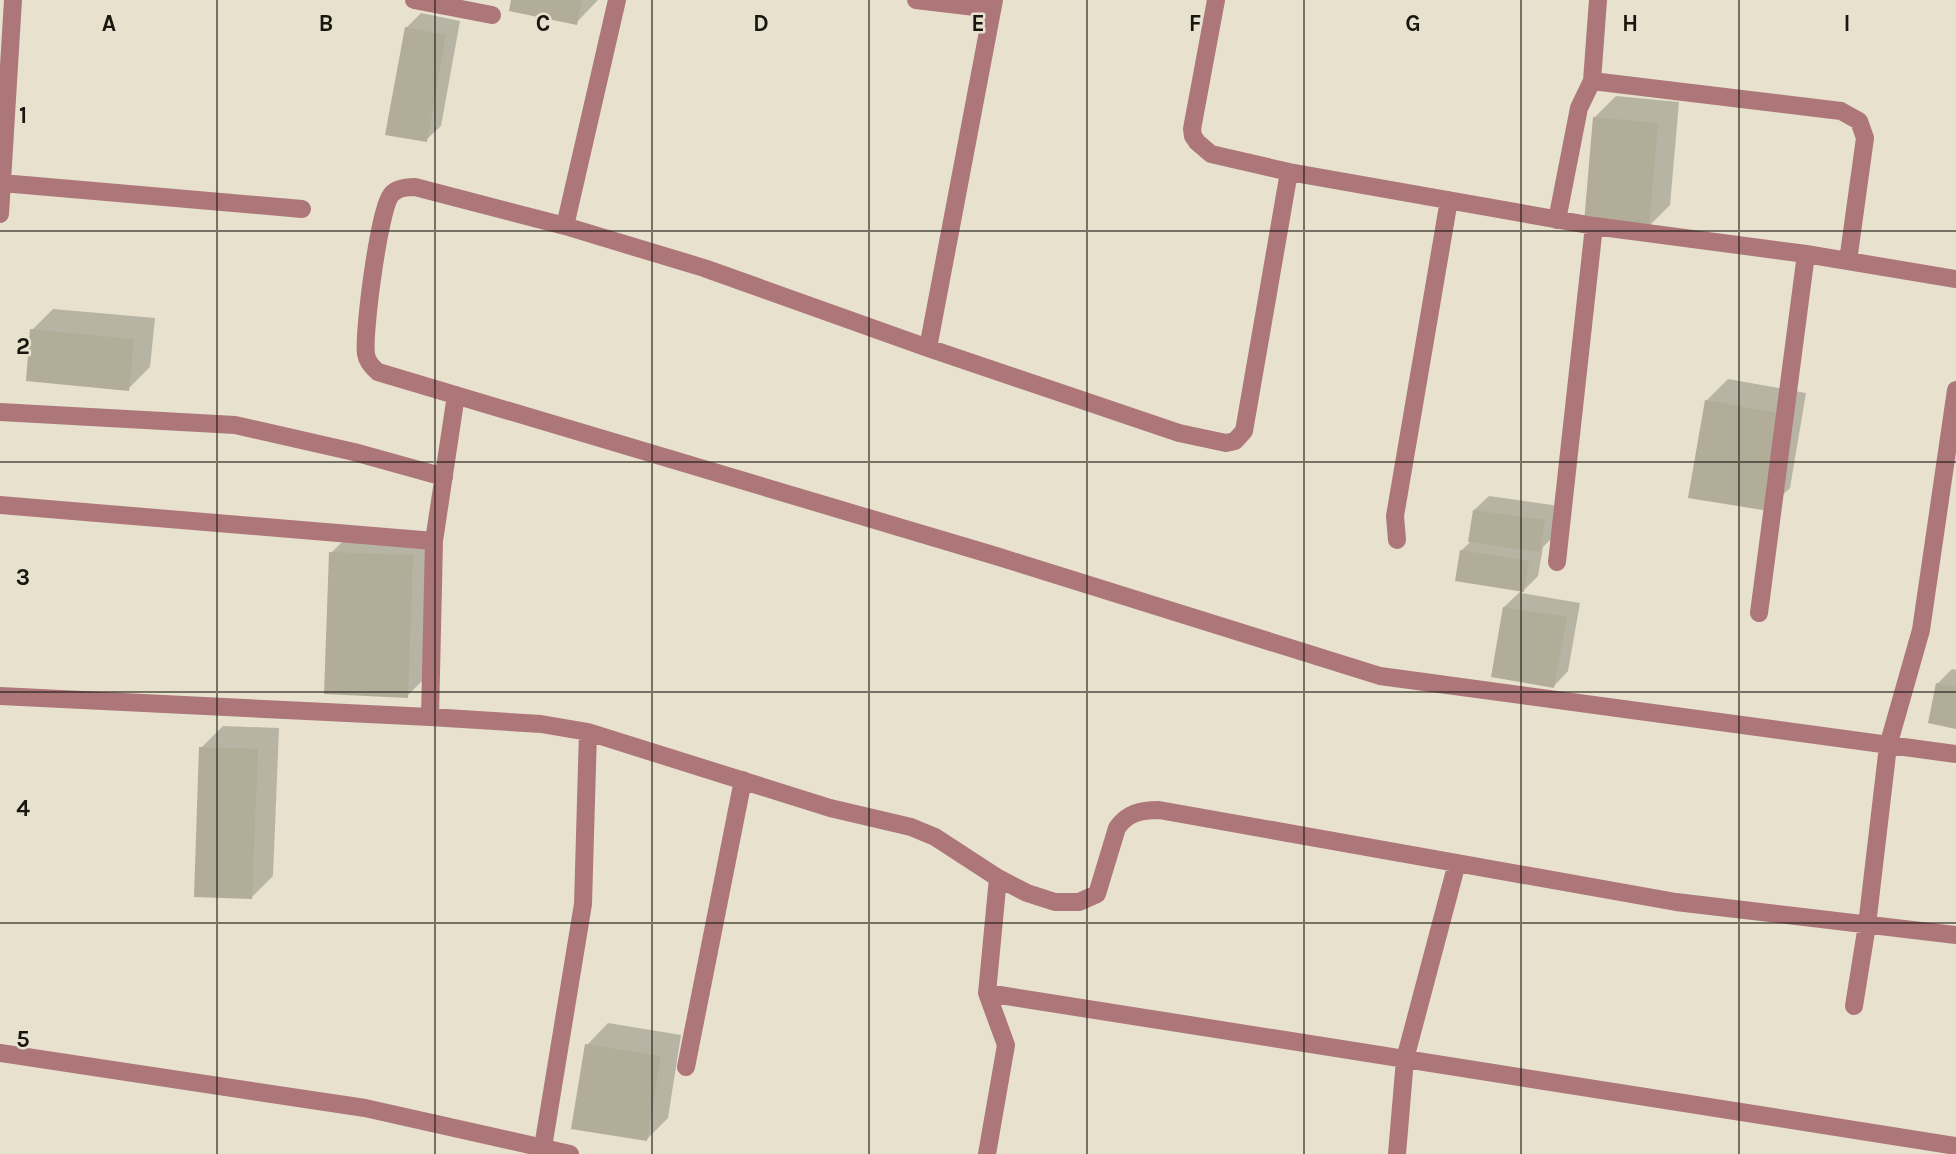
<svg xmlns="http://www.w3.org/2000/svg" width="1956" height="1154" font-family="Karla,sans-serif">
<style>
.shadow{fill:#0003}
.building{fill:#b2ad99}
.lines{fill:none;stroke-linecap:round;stroke-linejoin:round}
.service{stroke:#ad777a;stroke-width:18}
.minor{stroke:#ad777a;stroke-width:18}
.grid{fill:none;stroke:#18160f;stroke-width:2;stroke-opacity:0.55}
.grid-label{font-size:23px;text-anchor:middle;font-weight:bold;fill:#18160f;stroke:#e7e1cd;stroke-width:5;stroke-linejoin:round;paint-order:stroke}
</style>
<rect width="100%" height="100%" fill="#e7e1cd"/>
<path class="shadow" d="M513 0H598L576 23Z
M421 13 460 21 441 126 426 140 406 28Z
M1616 96 1679 102 1670 205 1648 227 1594 118Z
M53 309 155 318 150 367 128 389 32 330Z
M1728 379 1806 393 1790 488 1768 509 1706 401Z
M1489 496 1559 506 1554 536 1543 547 1538 576 1521 593 1580 603 1568 671 1554 686 1504 607 1522 590 1461 551 1472 540 1474 510Z
M353 531 434 534 429 674 407 696 331 553Z
M1952 669 1956 670V727L1937 684Z
M223 726 279 728 273 876 252 897 201 748Z
M608 1023 681 1035 668 1118 646 1140 587 1045Z"/>
<path class="building" d="M511 0H582L577 25 509 11Z
M405 27 446 35 427 142 385 135Z
M1593 117 1658 123 1649 228 1584 223Z
M30 329 134 339 129 391 26 381Z
M1705 400 1785 414 1769 511 1688 498Z
M1473 510 1545 520 1540 552 1468 542Z
M1460 550 1529 561 1524 592 1455 581Z
M329 552 413 555 408 698 324 694Z
M1503 607 1567 617 1554 688 1491 677Z
M1936 683 1956 687V729L1928 723Z
M199 747 258 749 252 899 194 897Z
M585 1044 661 1056 647 1141 571 1129Z"/>
<g class="lines">
<path class="service" d="M414 0 492 15"/>
<path class="minor" d="M916 0 992 9
M1216 0 1192 129 1193 136 1197 142 1211 154 1289 172 1594 226 1806 254 1956 279
M1592 81 1598 0
M1289 172 1244 431 1235 441 1226 443 1179 433 928 348 704 268 565 226 415 187C407 187 396 188 391 195 379 210 363 334 366 354 367 362 372 367 378 372L996 556 1380 676 1956 754
M2 183 302 209
M0 214 13 0
M1557 220 1579 108 1592 81 1841 111 1859 121 1865 138 1848 261
M565 226 617 0
M928 348 994 0
M0 412 235 425 354 452 444 477
M0 505 434 541 456 395
M1397 540 1395 516 1449 200
M1557 562 1594 226
M1759 613 1806 254
M0 696 430 717 541 724 588 732 830 808 911 827 935 837 998 878 1027 893 1055 902H1079L1097 894 1117 828C1127 813 1141 810 1159 810L1676 902 1956 935
M430 717 434 541
M998 878 987 993 1956 1146
M987 993 1006 1045 987 1154
M1854 1006 1867 925 1888 746 1921 630 1956 390
M0 1053 365 1108 570 1154
M686 1067 743 780
M543 1147 583 904 588 732
M1397 1154 1405 1059 1457 863"/>
</g>
<path class="grid" d="M217 0V1154M435 0V1154M652 0V1154M869 0V1154M1087 0V1154M1304 0V1154M1521 0V1154M1739 0V1154M0 231H1956M0 462H1956M0 692H1956M0 923H1956"/>
<g class="grid-label">
<text x="109" y="31">A</text>
<text x="326" y="31">B</text>
<text x="543" y="31">C</text>
<text x="761" y="31">D</text>
<text x="978" y="31">E</text>
<text x="1195" y="31">F</text>
<text x="1413" y="31">G</text>
<text x="1630" y="31">H</text>
<text x="1847" y="31">I</text>
<text x="23" y="123">1</text>
<text x="23" y="354">2</text>
<text x="23" y="585">3</text>
<text x="23" y="816">4</text>
<text x="23" y="1047">5</text>
</g>
</svg>
